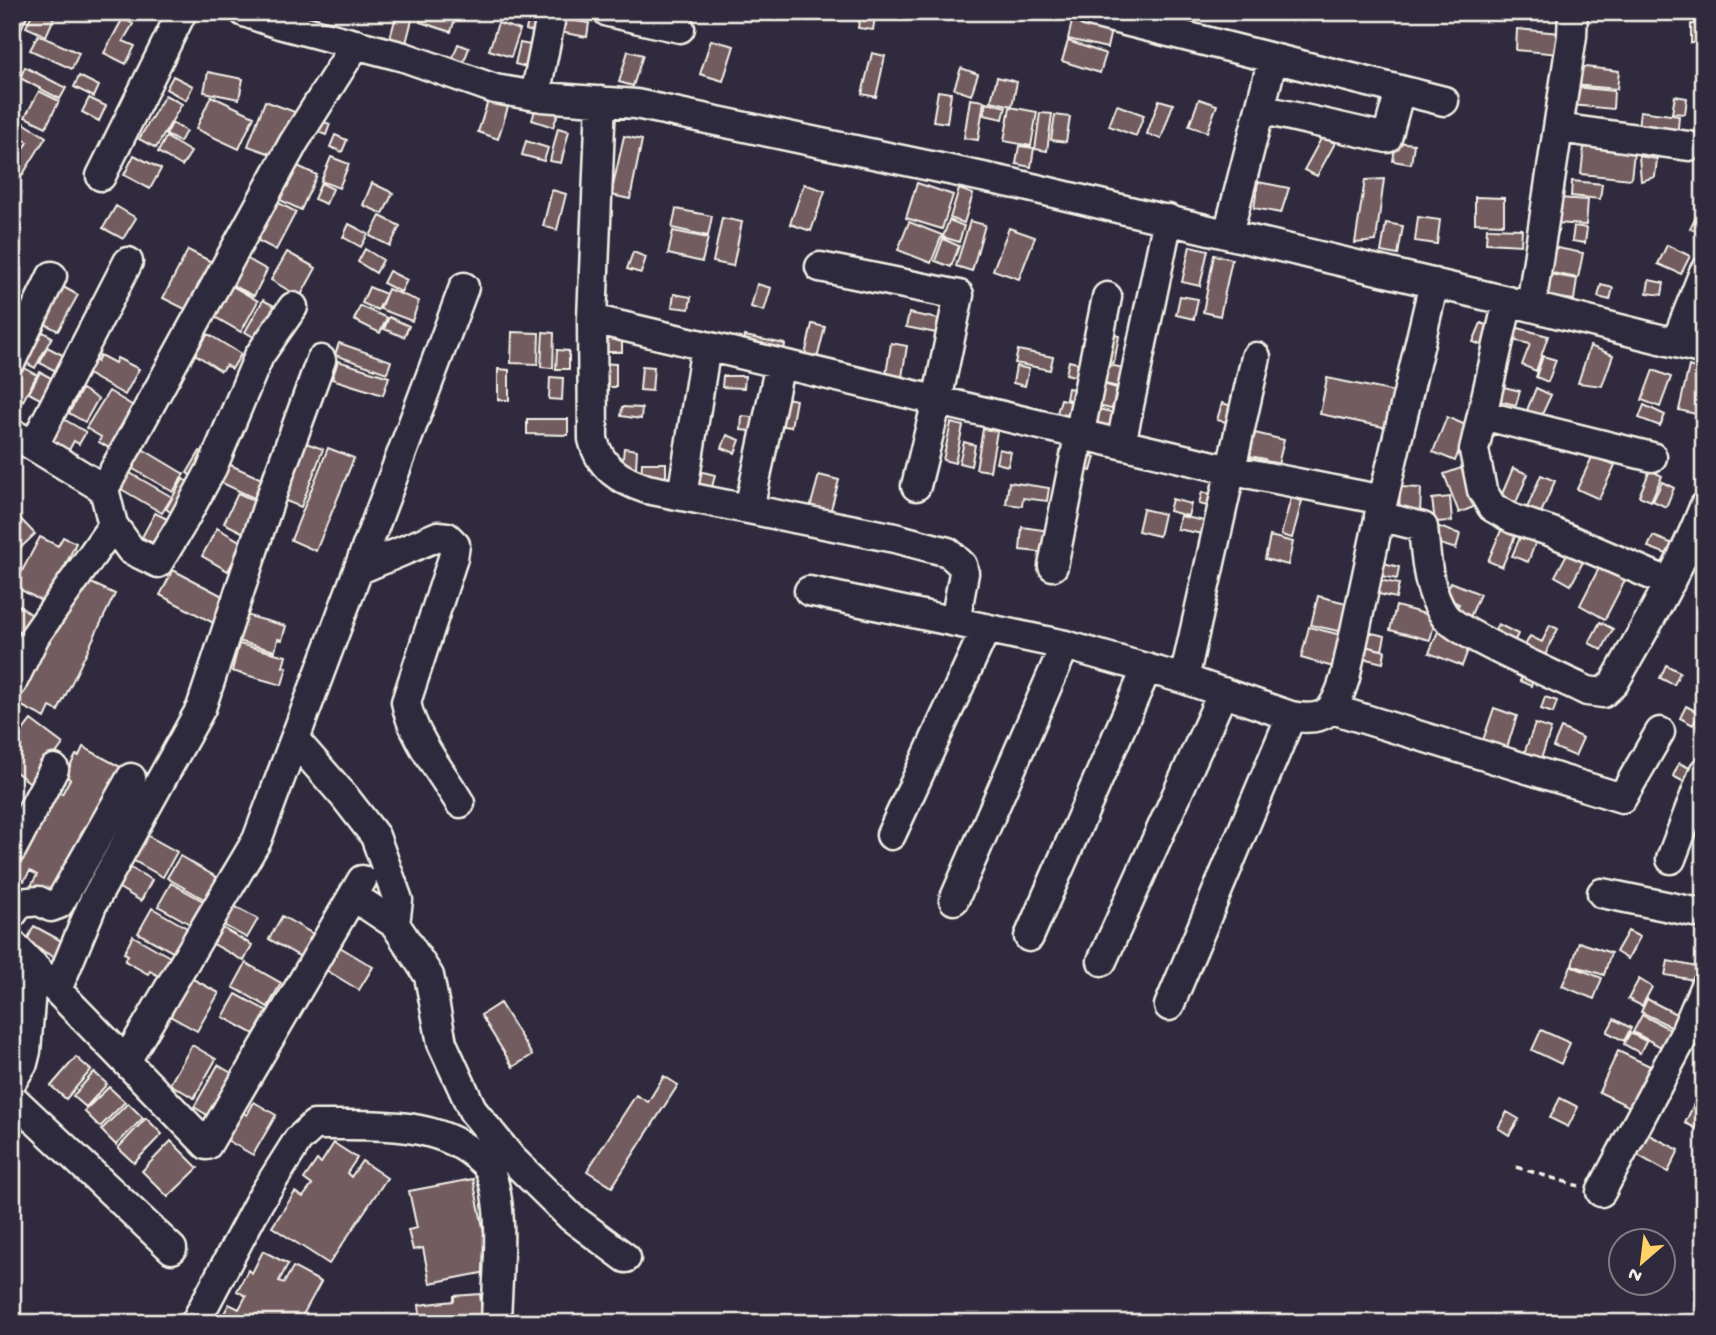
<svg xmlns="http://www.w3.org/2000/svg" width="1716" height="1335" font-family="'Gochi Hand',sans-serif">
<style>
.building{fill:#725b61;stroke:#f4f1e8;stroke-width:2}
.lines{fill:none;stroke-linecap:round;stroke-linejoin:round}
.minor-casing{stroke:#f4f1e8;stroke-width:33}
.path{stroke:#f4f1e8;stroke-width:3.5;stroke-dasharray:7 5;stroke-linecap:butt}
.minor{stroke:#2f2a3d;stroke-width:28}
</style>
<rect width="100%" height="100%" fill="#2f2a3d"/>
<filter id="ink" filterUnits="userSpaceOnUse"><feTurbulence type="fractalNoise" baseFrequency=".0143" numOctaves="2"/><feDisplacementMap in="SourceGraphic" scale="14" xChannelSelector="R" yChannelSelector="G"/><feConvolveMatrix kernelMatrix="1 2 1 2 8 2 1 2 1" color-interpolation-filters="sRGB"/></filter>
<g filter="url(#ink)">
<path class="building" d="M12 12H29L21 29 12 25Z
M33 12H42L54 18 46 36 26 27Z
M397 12H414L405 47 389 42Z
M423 12H457L451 32 420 22Z
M530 12H543L540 34 526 30Z
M860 15 875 17 873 30 858 28Z
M123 18 133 24 123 41 135 46 126 64 104 53Z
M557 18 589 23 587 37 554 31Z
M1072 21 1111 30 1107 48 1068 39Z
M498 23 520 30 511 57 489 50Z
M1691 24 1704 25V43H1691Z
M1517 29 1560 33 1559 54 1516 50Z
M38 35 79 53 72 69 30 50Z
M711 40 734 46 723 81 700 74Z
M1068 41 1106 54 1100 73 1062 61Z
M520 43 536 46 530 68 515 64Z
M458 44 469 48 463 64 452 60Z
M628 51 643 55 633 86 619 82Z
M872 53 885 56 876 97 862 94Z
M1576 66 1619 71 1617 89 1574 85Z
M25 67 66 88 60 99 20 78Z
M961 68 978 74 971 95 954 89Z
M208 72 243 79 239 99 204 92Z
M79 76 99 86 94 97 74 87Z
M173 76 193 86 186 100 166 89Z
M997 77 1017 82 1012 106 991 101Z
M1573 87 1614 91 1613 109 1571 105Z
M39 91 59 101 46 127 25 117Z
M938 91 951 93 947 123 933 121Z
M165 95 182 104 156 148 139 139Z
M211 96 254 116 239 149 196 129Z
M1675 96 1687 98 1685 114 1672 113Z
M89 98 106 106 99 121 82 112Z
M970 99 984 101 978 140 964 138Z
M1199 99 1217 105 1207 132 1189 126Z
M1159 100 1173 104 1161 139 1147 134Z
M265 101 295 112 279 157 248 146Z
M488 101 508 107 498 139 478 132Z
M986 102 1006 107 1003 119 984 115Z
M537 104 559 111 553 127 532 120Z
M1117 105 1144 115 1136 136 1109 126Z
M1010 107 1037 112 1031 146 1004 141Z
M1640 111 1679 116 1677 140 1637 136Z
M1040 113 1052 114 1047 151 1035 149Z
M1055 115 1070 117 1066 142 1051 140Z
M14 117 46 137 20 179 12 175V163L14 164 28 142 12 133Z
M313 118 330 124 326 135 309 129Z
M172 123 186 131 180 142 166 135Z
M558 128 569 131 561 163 550 161Z
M335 135 347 140 342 152 330 147Z
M624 136 642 140 630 199 611 195Z
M166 137 191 152 182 166 158 152Z
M1322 137 1335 143 1317 176 1304 170Z
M526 141 548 148 544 161 522 155Z
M1396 142 1414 144 1411 164 1393 161Z
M1019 146 1034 148 1031 167 1016 164Z
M1584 147 1634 152 1631 179 1581 174Z
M134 155 161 169 150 189 124 175Z
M1639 156 1657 159 1655 177 1641 181Z
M331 157 349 164 339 188 321 181Z
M289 162 317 175 301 210 274 197Z
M1384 179 1376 241 1355 243 1365 180Z
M1572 181 1602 184 1600 199 1571 196Z
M1258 182 1289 188 1281 213 1254 208Z
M321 183 333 189 326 204 314 199Z
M372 183 393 193 383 214 363 205Z
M917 183 953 195 942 229 906 218Z
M804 184 825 191 811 231 790 224Z
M959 189 973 194 964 223 950 218Z
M552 190 566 194 557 230 543 226Z
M1475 197 1504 198V224L1475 223Z
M1558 198 1588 200 1586 225 1556 223Z
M273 200 296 212 276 250 253 238Z
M116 206 136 218 123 239 103 228Z
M676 209 712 216 708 236 672 228Z
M1700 210 1704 212V235L1690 228Z
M380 216 400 226 390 246 370 236Z
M1418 217 1440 220 1437 244 1415 241Z
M722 218 742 222 733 266 713 262Z
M949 220 964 226 959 242 943 237Z
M970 221 985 225 972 271 956 266Z
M909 222 942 235 931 263 898 250Z
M1386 223 1403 226 1398 255 1381 252Z
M349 224 368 234 361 247 343 237Z
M1574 226 1587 228 1585 243 1572 241Z
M1009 228 1035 237 1019 279 993 270Z
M1487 228 1522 229 1521 245 1486 243Z
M673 231 708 238 702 262 668 254Z
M943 239 959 246 951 267 935 261Z
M1667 245 1690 256 1681 274 1658 264Z
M1190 246 1208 250 1200 286 1182 282Z
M1552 247 1583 253 1578 278 1547 272Z
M365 249 383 260 376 273 358 262Z
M188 250 220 266 195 314 163 298Z
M287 252 316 268 300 297 271 280Z
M633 252 646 257 641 273 627 269Z
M1214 255 1232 259 1220 316 1203 312Z
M246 258 267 270 254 296 232 285Z
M389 271 407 280 401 292 383 283Z
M1549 274 1577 279 1574 300 1546 296Z
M1649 280 1664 283 1662 295 1647 293Z
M54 282 78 295 58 331 34 318Z
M757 284 771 288 764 311 751 307Z
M1601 285 1613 288 1610 300 1598 297Z
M232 286 258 301 241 332 215 317Z
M369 287 386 294 378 310 362 303Z
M388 289 419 301 412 321 380 309Z
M674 294 691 297 689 309 672 307Z
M1180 296 1198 299 1194 319 1176 315Z
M263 300 282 310 264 343 245 332Z
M1704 305V331L1698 329Z
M360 306 387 318 380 333 354 320Z
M909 313 943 320 941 334 906 327Z
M389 317 409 326 404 337 384 329Z
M1481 323 1494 328 1487 347 1473 342Z
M812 324 825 327 815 367 803 364Z
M32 326 52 337 35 368 15 357Z
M1511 326 1548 336 1536 371 1522 365 1530 344 1508 339Z
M512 332 539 333 538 364 511 363Z
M543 332 554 333 553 368 541 367Z
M1105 333 1119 336 1114 363 1099 360Z
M208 334 241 354 232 369 226 365 221 371 195 354Z
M745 336 785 344 783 357 743 350Z
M603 337H622V352H603Z
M339 343 391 361 387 373 335 355Z
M891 343 907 346 902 377 886 374Z
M1590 346 1613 355 1602 386 1578 383Z
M47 347 76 362 68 377 40 363Z
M557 350 569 351V369H556Z
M1018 350 1053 357 1050 370 1015 363Z
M100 355 115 363 117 358 139 369 125 395 84 372 91 359 97 362Z
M1543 356 1556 360 1548 382 1536 377Z
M338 361 389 377 383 395 332 379Z
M1069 361 1089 366 1086 379 1066 374Z
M1097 362 1127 369 1122 388 1093 381Z
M15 363 37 375 23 401 12 395V368Z
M599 363 616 364V387H599Z
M642 366 654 367 652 391 640 390Z
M1016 366 1029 369 1025 386 1013 383Z
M1689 366 1704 371V416L1679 410Z
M498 369 509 370V400H498Z
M1653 370 1671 377 1660 407 1642 400Z
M40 372 64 385 53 406 29 393Z
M723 376H745L744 388 722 387Z
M550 377 563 378 562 400 549 399Z
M1327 378 1400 393 1393 429 1320 414Z
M1099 383 1117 388 1112 409 1093 405Z
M1500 386 1520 391 1516 405 1495 400Z
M1068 388 1083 390 1081 402 1066 399Z
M1536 388 1551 395 1539 421 1525 415Z
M82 389 98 399 85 422 69 413Z
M109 391 143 412 129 435 119 429 116 434 126 440 118 453 99 442 101 437 86 428Z
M782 397 796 400 791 427 777 425Z
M1061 399 1076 403 1072 417 1057 413Z
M1222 403 1235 407 1231 423 1217 420Z
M1644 405 1665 415 1660 426 1639 418Z
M622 407 642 408 641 419 621 416Z
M1090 407 1115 413 1110 438 1084 432Z
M742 416 761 418 760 432 741 430Z
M60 417 86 432 79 444 74 441 69 450 48 439Z
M1447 417 1468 426 1455 461 1433 452Z
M527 419H568V435L527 434Z
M951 423 963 426 955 463 943 460Z
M983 429 997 431 990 471 976 469Z
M1255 433 1284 440 1276 473 1263 470 1265 459 1250 456Z
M727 435 740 440 735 453 722 448Z
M295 439 323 449 301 507 273 496Z
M964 442 975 445 971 466 959 463Z
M139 447 184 474 173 492 128 466Z
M328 448 354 458 316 551 291 540Z
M624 448 637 450 636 468 622 467Z
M999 449 1011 452 1008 466 996 463Z
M200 451 212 458 199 481 187 473Z
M1082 453 1095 457 1091 471 1078 467Z
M1593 455 1615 465 1599 499 1577 489Z
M226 463 264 480 256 499 218 481Z
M642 463H666V483H641Z
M1461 468 1476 506 1459 513 1444 474Z
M1513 468 1528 474 1515 505 1500 499Z
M1650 470 1662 476 1651 501 1639 496Z
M699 471 715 475 710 495 694 491Z
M130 473 172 497 162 513 121 489Z
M819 475 839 480 828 520 808 515Z
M1541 475 1555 481 1541 513 1527 508Z
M183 479 198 488 180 518 166 509Z
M1009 482 1049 488 1047 501 1023 498 1022 506 1006 504Z
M1662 482 1674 488 1666 507 1653 501Z
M1400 487 1421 488 1420 515H1399Z
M1202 492 1215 495 1212 507 1199 504Z
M238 493 262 504 250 536 224 523Z
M1450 497 1452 521 1435 522 1432 499Z
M1291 498 1302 501 1292 538 1281 535Z
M1172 499 1191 504 1188 516 1169 511Z
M1143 509 1164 514 1159 536 1138 531Z
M12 510 35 534 12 556Z
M155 513 177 524 163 549 142 537Z
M1180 516 1210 522 1208 535 1177 529Z
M1436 526 1460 534 1456 549 1431 541Z
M1022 527 1050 531 1048 553 1020 550Z
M217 528 243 543 228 571 202 556Z
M1502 528 1516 534 1502 567 1488 561Z
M1521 535 1536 541 1528 562 1512 556Z
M1270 536 1293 542 1288 565 1265 559Z
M1653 536 1676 545 1672 556 1648 547Z
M40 537 58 546 63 537 76 543 47 604 14 586Z
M1568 552 1584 560 1571 585 1555 576Z
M1380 562 1399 567 1397 579 1377 575Z
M1601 564 1626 578 1605 619 1580 605Z
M173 570 232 601 219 626 160 595Z
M76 576 115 594 58 711 50 707 45 718 16 703Z
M1369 578 1399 584 1396 598 1366 591Z
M1451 582 1480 594 1468 622 1454 615 1459 604 1444 597Z
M1318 596 1350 604 1343 632 1311 625Z
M12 600 40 621 19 639 12 649Z
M1396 606 1436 617 1430 640 1390 630Z
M238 613 286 626 282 640 278 639 275 651 231 639Z
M1600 622 1613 629 1602 650 1589 643Z
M1498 624 1518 634 1512 646 1491 636Z
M1550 625 1558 629 1540 665 1520 655 1530 636 1542 642Z
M1309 627 1345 636 1337 668 1301 658Z
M1439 629 1471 642 1462 666 1429 653Z
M1363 631 1385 636 1382 650 1360 645Z
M239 644 286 656 283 667H287L282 685 232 671Z
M1364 646 1385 651 1383 663 1362 658Z
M1666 665 1680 672 1674 685 1660 678Z
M1526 670 1536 675 1531 686 1520 681Z
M1545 697 1557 701 1553 713 1541 709Z
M1686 706 1699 713 1693 725 1680 718Z
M1494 708 1517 716 1505 754 1481 746Z
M31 720 63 744 33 785 12 769V745Z
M1535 724 1551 729 1540 762 1523 756Z
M1561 728 1583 738 1575 756 1553 747Z
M83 747 126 770 52 897 31 886 37 875 30 871 24 881 13 875 16 870 12 868V862L55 790 62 794 70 779 65 776 76 755 79 756Z
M1679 763 1694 770 1688 784 1673 776Z
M143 833 177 852 163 877 129 858Z
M180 856 223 881 211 903 167 878Z
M122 863 152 880 141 901 111 883Z
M171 883 210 905 197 928 158 906Z
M230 904 258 919 247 938 220 923Z
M152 908 194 932 180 956 138 933Z
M282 916 313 934 301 957 269 939Z
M34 926 69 945 61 961 26 942Z
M219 926 252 945 244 961 210 942Z
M1628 931 1640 937 1628 959 1616 952Z
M133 936 170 957 166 964 169 966 162 978 150 971 148 974 125 961 128 955 124 953Z
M1579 942 1611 953 1604 975 1572 965Z
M335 944 373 967 359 990 321 967Z
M1668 961 1697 967 1695 980 1665 975Z
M246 963 281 983 268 1007 233 987Z
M1571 966 1602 978 1594 999 1562 986Z
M191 978 219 993 197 1031 170 1016Z
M1639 979 1652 987 1642 1006 1628 999Z
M236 994 267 1011 254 1034 223 1017Z
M1647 999 1678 1015 1672 1027 1641 1012Z
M500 1003 532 1055 513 1067 481 1015Z
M1642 1015 1670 1029 1661 1047 1633 1032Z
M1614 1019 1631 1028 1624 1041 1607 1032Z
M1541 1030 1570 1043 1561 1064 1532 1050Z
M1630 1033 1646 1041 1640 1053 1624 1044Z
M192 1045 216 1059 194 1098 170 1084Z
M1618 1051 1650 1066 1630 1107 1599 1092Z
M76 1057 91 1070 66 1099 51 1086Z
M218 1065 238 1077 214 1119 194 1107Z
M94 1072 107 1084 86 1107 73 1096Z
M664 1076 678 1085 612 1187 587 1171 636 1095 648 1102Z
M109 1087 125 1102 100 1127 84 1111Z
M1560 1098 1578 1107 1568 1127 1550 1118Z
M1696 1100 1704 1103V1132L1685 1123Z
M254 1102 276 1115 253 1155 225 1139 242 1112 247 1115Z
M128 1103 143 1118 116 1145 101 1130Z
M1507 1112 1519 1119 1509 1135 1498 1128Z
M146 1118 162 1134 134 1163 118 1148Z
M1647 1134 1679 1150 1668 1172 1636 1154Z
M171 1141 198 1168 168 1197 142 1171Z
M334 1143 357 1158 347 1173 351 1177 362 1161 387 1178 329 1264 272 1227 295 1192 303 1197 312 1185 304 1179 317 1160 321 1163Z
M473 1179 492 1271 430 1283 423 1248 413 1250 408 1230 417 1228 409 1191Z
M263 1251 288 1264 279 1281 284 1283 293 1267 321 1282 299 1322 292 1318 290 1323H219L229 1304 239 1309 246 1296 237 1291 248 1270 252 1273Z
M480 1294 483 1323H421L419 1305 454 1301V1296Z"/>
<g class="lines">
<defs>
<path id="minor" d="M244 12 279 24 404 57 495 89 542 97 636 104 1016 184 1508 301 1704 350
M608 12 680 28
M1089 12 1444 101
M535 96 552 12
M601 101 592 319 593 439C600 468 620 480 647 489L895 538 948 552 962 565 964 573 955 622
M1260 109 1387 138 1400 90
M1558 128 1689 146
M101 176 182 12
M1228 234 1273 58
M820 267 959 295 937 401 916 486
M1508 301 1474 450 1482 490 1492 507 1513 519 1552 532 1670 583
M1531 306 1572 36 1573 12
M293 307 259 356 212 468 180 527 158 563 131 550 113 525 104 489 294 142 356 44
M592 319 1231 470 1383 500
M1676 343 1704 272
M12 359 52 276
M1482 415 1652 457
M12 433 104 489
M1121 444 1168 219
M34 445 128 262
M682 496 706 346
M749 509 780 364
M1379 516 1423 527C1426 556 1427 590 1444 615 1459 635 1559 677 1587 691L1603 693 1614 683C1646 626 1680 569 1704 507
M1053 566 1107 297
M360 569 438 536 447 537 455 545 453 558 406 702C412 736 442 773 460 803
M809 591 1065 645 1184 679 1291 716C1327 723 1335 710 1345 678L1383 500 1434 283
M1184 679 1256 357
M12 683 35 636 113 525
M1332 709 1622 798 1660 732
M295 740 344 796 375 836 398 900 395 924
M891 835 986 628
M12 849 54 769
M1671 859 1704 772
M1602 893 1704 914
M353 896 395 924 429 976 442 1043 473 1111 512 1159 571 1217 626 1258
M954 900 1065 645
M12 914 20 903 39 901 51 907 59 904 131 778
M1029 937 1147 668
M12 944 207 1145 362 880
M1102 961 1223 692
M57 990 93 903 201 708 269 502 321 360
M1169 1006 1291 716
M126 1061 257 840 464 287
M12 1081 23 1063 26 1051 33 965
M12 1098 172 1249
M1601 1192 1684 1035 1704 988
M195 1323 259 1202 298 1140 314 1125C367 1126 430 1119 474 1154 479 1158 486 1163 489 1169 506 1208 497 1279 496 1323"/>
</defs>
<use href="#minor" class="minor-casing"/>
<path class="path" d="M1516 1167 1579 1186"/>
<use href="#minor" class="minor"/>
</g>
</g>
<rect width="1716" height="1335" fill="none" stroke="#2f2a3d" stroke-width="42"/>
<rect x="21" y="21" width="1674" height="1293" fill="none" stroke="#f4f1e8" stroke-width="2.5" filter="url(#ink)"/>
<g transform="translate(1642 1262) rotate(208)"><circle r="33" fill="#2f2a3d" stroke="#7e7a81" stroke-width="2"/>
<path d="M0-5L12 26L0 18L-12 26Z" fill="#ffd166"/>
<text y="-10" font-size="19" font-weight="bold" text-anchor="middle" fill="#f4f1e8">N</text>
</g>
</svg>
